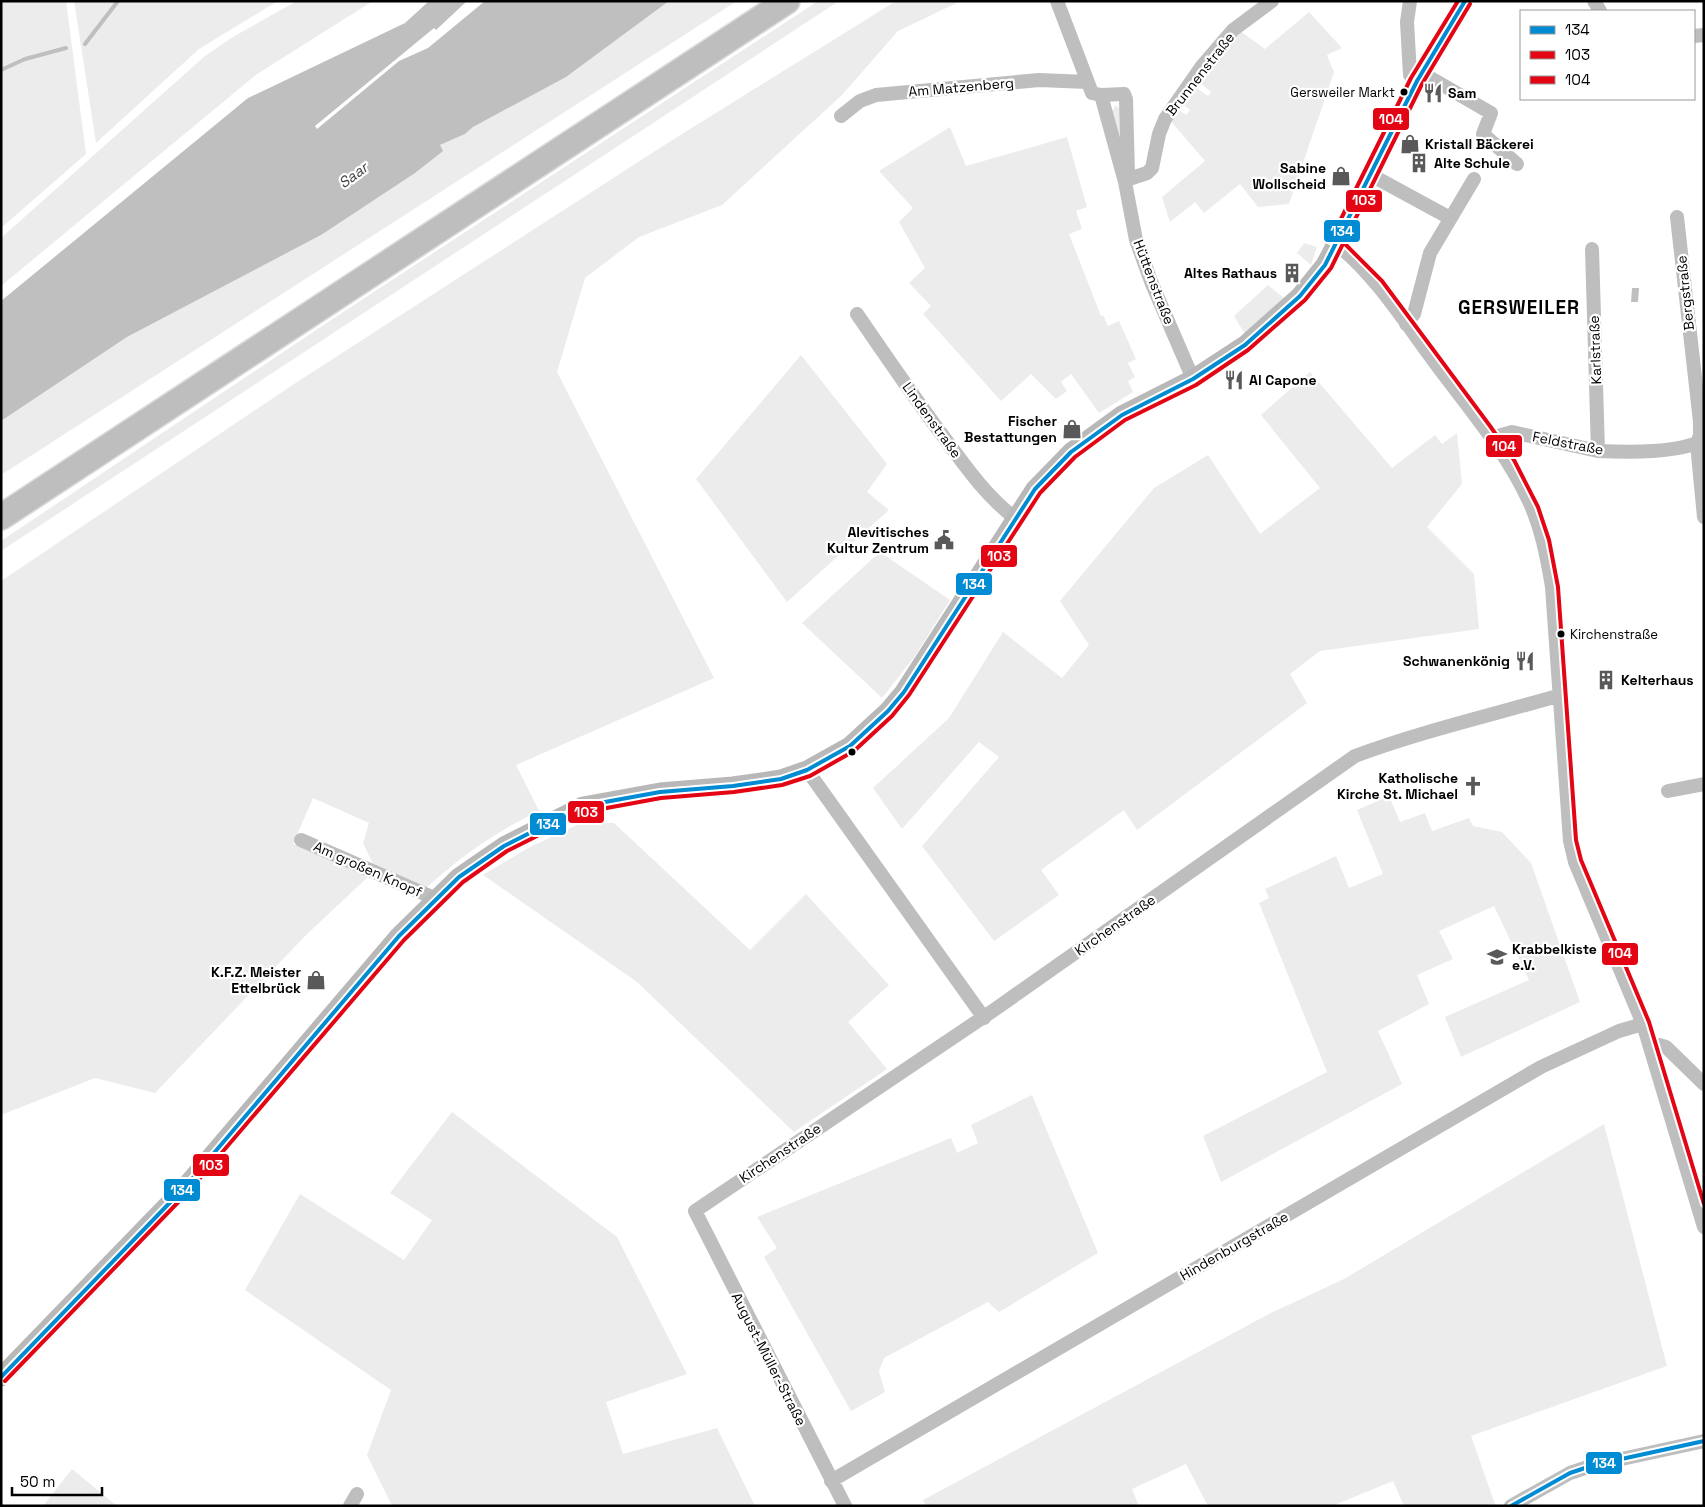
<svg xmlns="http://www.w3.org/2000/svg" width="1705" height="1507" font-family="'Space Grotesk',sans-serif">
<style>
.green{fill:#ececec}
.water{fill:#bfbfbf}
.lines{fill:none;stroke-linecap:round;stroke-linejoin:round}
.stream{stroke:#bfbfbf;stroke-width:4}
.motorway-casing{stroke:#dbdbdb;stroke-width:28}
.minor{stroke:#bebebe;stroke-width:14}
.secondary{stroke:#b8b8b8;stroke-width:19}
.motorway{stroke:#bebebe;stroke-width:25}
.bus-1-casing{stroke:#fff;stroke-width:8}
.bus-2-casing{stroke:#fff;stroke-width:8}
.bus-3-casing{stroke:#fff;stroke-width:8}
.bus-1{stroke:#008bd2;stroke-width:4}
.bus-2{stroke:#e30513;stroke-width:4}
.bus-3{stroke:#e30513;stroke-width:4}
.bus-dot{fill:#000;stroke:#fff;stroke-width:2}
.labels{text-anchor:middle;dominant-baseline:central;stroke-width:4.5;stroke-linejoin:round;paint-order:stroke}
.bus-label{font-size:13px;fill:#000;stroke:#fff;text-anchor:end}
.street-label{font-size:14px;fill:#000;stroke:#fff}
.poi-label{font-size:14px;font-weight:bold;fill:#000;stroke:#fff;text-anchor:end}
.water-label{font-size:15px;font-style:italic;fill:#444;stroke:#fff}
.district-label{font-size:19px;font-weight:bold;letter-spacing:1px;fill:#000;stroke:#fff}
.line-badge{stroke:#fff;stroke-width:2}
.badge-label{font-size:14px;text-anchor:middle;font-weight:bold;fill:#fff}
</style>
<rect width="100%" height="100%" fill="#fff"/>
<path class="green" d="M1 1H66L86 154 1 228Z
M74 1H278L199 49 96 143Z
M297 1H373L257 74 1 286V238L205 56 231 38Z
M669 1H737L1 475V421L127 337 321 235 440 145 465 134 473 127 566 77Z
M818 1H839L1 551V541L331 320Z
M896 1H961L898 31 842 95 722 205 639 237 585 278 557 372 714 678 516 765 539 811C492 834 464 854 425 889L374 866 363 843 369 823 313 798 293 844 369 876 306 935 155 1093 95 1078 1 1115V581L294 384 666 144Z
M1309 12 1342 48 1327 55 1334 72 1289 204 1258 207 1240 184 1204 213 1195 202 1170 222 1162 197 1205 161 1169 119 1177 109 1186 115 1190 110 1181 103 1194 86 1208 96 1211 92 1198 81 1240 31 1265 49Z
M1116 105 1121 110 1120 139 1111 112Z
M950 127 966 166 1067 137 1087 207 1076 211 1082 229 1069 234 1101 316 1103 315 1108 326 1119 321 1136 359 1128 363 1135 377 1128 381 1133 392 1099 413 1071 374 1061 382 1067 391 1056 399 1031 374 1001 401 923 314 931 306 909 283 925 268 899 222 913 208 879 171Z
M1304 243 1317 247 1311 265 1297 253Z
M1268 285 1284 298 1245 334 1234 316Z
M801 355 887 464 867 492 889 510 787 602 696 479Z
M1310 372 1392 468 1435 435 1442 444 1457 433 1462 484 1427 527 1474 574 1479 629 1320 651 1290 674 1307 703 1137 830 1124 810 1041 870 1059 895 994 941 922 846 999 757 979 742 902 829 873 788 949 718 1003 632 1062 678 1089 645 1060 601 1154 488 1208 455 1260 534 1320 488 1261 415Z
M880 552 950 600 915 656 882 698 802 623Z
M1389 796 1400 822 1425 813 1432 831 1469 818 1473 826 1502 832 1531 863 1580 1002 1461 1057 1445 1017 1529 980 1494 906 1439 931 1453 959 1417 975 1429 1004 1378 1031 1402 1084 1221 1182 1203 1136 1327 1072 1259 903 1269 898 1265 889 1336 856 1349 888 1383 874 1357 810Z
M581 823H614L750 950 806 894 889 985 848 1022 887 1069 794 1132 637 982 483 875 528 848Z
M1032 1095 1098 1253 999 1312 988 1302 884 1358 879 1371 885 1392 851 1411 764 1257 777 1248 757 1217 951 1138 957 1153 978 1143 971 1125Z
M452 1112 617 1237 687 1374 606 1402 623 1454 717 1428 755 1506H392L367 1455 391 1390 245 1290 300 1194 404 1260 432 1220 390 1193Z
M1604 1124 1667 1366 1471 1436 1495 1504 1493 1506H1404L1393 1481 1332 1506H1208L1186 1464 1132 1489 1139 1506H926L923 1500 1267 1315 1344 1279Z
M72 1469 117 1506H43Z"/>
<path class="water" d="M429 1H467L436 30 434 28 315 126 317 129 399 61 428 48 485 1H669L566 77 473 127 465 134 440 145 443 151 415 173 321 235 127 337 1 421V301L248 98 405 23Z
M1632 288H1639L1638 302H1631Z"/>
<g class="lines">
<path class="stream" d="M85 44 118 1
M1 70 25 59 66 48"/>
<defs>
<path id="motorway" d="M1 517 787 1"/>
</defs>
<use href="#motorway" class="motorway-casing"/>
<path class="minor" d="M1057 1 1092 93 1101 95 1125 182 1136 240 1152 284 1193 379
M1410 1 1407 22 1410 75 1417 81
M1594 1 1600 11
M1694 36 1704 35
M1422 73 1491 113 1483 134 1517 164
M1101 95 1124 94 1126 99 1128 175
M841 116 860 101 876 95 1039 80 1087 82
M1371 175 1450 218
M1129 179 1147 173 1152 168 1159 134 1165 119 1202 66 1233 30 1272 1
M1677 217 1700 422V435L1697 444 1704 517
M1336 244C1375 274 1406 324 1436 364 1468 407 1505 450 1528 499 1541 526 1547 557 1552 587L1570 841 1575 862 1643 1024 1704 1227
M1592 249 1598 451
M857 314C885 355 913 396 943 436 965 466 986 496 1016 519
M1406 324 1414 314 1430 253 1474 179
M1491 438 1512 432 1598 451C1625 452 1682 454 1704 439
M807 770 984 1018
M1668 791 1704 784
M301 840 434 898
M1650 1047 1659 1045 1666 1047 1704 1084
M831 1481 1541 1067 1619 1031 1643 1024
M350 1506 357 1494
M845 1506 695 1211 994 1010 1355 756C1422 731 1492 715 1561 695
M1511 1506 1570 1473 1594 1465 1704 1441"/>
<path class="secondary" d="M1 1377 185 1187 399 936 459 877 504 846 583 806 660 792 733 786 781 779 807 770 850 746 888 711 904 692 1035 489 1071 452 1122 415 1193 379 1245 345 1300 296 1325 265 1336 244 1417 81 1465 1"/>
<use href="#motorway" class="motorway"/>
<defs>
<path id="bus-1" d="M1 1377 185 1187 399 936 459 877 504 846 583 806 660 792 733 786 781 779 807 770 850 746 888 711 904 692 1035 489 1071 452 1122 415 1193 379 1245 345 1300 296 1325 265 1417 81 1465 1
M1511 1506 1570 1473 1594 1465 1704 1441"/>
<path id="bus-2" d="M5 1381 189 1191 404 940 463 882 507 851 585 812 661 798 734 792 782 785 810 776 854 751 892 716 909 695 1040 493 1075 457 1125 420 1196 385 1248 350 1305 300 1331 268 1422 84 1470 4"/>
<path id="bus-3" d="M1340 239 1382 281 1490 426 1514 460 1538 507 1549 540 1558 587 1576 840 1581 860 1649 1022 1704 1204
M1330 241 1411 78 1458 1"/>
</defs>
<use href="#bus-1" class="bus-1-casing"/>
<use href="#bus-2" class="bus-2-casing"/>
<use href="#bus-3" class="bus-3-casing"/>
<use href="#bus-1" class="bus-1"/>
<use href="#bus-2" class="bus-2"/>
<use href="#bus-3" class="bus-3"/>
</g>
<defs>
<symbol id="restaurant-bare" viewBox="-9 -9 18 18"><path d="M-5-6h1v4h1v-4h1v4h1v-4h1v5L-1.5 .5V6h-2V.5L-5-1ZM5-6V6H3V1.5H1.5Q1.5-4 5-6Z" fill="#595959" stroke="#fff" stroke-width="2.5" paint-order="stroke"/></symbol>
<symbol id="shop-bare" viewBox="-9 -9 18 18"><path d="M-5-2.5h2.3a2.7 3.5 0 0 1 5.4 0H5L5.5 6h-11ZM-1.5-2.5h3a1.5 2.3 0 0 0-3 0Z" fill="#595959" stroke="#fff" stroke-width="2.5" paint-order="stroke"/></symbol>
<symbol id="building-bare" viewBox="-9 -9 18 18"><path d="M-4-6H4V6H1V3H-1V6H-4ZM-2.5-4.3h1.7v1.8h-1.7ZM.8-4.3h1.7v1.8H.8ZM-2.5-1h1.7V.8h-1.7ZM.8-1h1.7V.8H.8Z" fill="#595959" stroke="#fff" stroke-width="2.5" paint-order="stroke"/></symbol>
<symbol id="civic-bare" viewBox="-9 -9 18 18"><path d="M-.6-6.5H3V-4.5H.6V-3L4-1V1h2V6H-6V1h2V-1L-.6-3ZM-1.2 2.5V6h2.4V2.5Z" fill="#595959" stroke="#fff" stroke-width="2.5" paint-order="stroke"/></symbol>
<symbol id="church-bare" viewBox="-9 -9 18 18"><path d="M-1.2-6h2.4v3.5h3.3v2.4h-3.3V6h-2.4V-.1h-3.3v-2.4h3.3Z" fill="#595959" stroke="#fff" stroke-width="2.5" paint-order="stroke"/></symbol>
<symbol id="school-bare" viewBox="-9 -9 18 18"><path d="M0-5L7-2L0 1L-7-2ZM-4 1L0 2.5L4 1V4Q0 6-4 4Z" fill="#595959" stroke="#fff" stroke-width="2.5" paint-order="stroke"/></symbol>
</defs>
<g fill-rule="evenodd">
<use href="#restaurant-bare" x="1419" y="79" width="28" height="28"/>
<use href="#shop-bare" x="1396" y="130" width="28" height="28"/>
<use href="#building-bare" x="1405" y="149" width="28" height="28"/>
<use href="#shop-bare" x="1327" y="162" width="28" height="28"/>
<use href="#building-bare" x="1278" y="259" width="28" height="28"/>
<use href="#restaurant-bare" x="1220" y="366" width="28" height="28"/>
<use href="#shop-bare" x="1058" y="415" width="28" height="28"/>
<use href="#civic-bare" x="930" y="526" width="28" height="28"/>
<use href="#restaurant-bare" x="1511" y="647" width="28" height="28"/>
<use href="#building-bare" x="1592" y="666" width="28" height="28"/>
<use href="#church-bare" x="1459" y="772" width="28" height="28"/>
<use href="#school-bare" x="1483" y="943" width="28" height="28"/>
<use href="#shop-bare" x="302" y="966" width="28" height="28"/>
</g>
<g class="bus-dot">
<circle cx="1404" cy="92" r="4.5"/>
<circle cx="1561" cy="634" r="4.5"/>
<circle cx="852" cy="752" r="4.5"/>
</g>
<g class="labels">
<g class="bus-label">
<text x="1395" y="92">Gersweiler Markt</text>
<text x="1570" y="634" text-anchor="start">Kirchenstraße</text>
</g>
<g class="street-label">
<text transform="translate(1200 74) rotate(-52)">Brunnenstraße</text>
<text transform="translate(961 87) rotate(-5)">Am Matzenberg</text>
<text transform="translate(1154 282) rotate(69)">Hüttenstraße</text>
<text transform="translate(1685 293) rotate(-96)">Bergstraße</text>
<text transform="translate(1595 350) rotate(-92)">Karlstraße</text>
<text transform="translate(932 420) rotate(54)">Lindenstraße</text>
<text transform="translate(1568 443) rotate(11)">Feldstraße</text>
<text transform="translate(368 869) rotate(24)">Am großen Knopf</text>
<text transform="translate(1115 925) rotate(-35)">Kirchenstraße</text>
<text transform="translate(780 1153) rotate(-34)">Kirchenstraße</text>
<text transform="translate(1234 1246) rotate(-30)">Hindenburgstraße</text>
<text transform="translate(769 1359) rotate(63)">August-Müller-Straße</text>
</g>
<g class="poi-label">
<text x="1448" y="93" text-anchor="start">Sam</text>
<text x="1425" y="144" text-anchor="start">Kristall Bäckerei</text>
<text x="1434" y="163" text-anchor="start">Alte Schule</text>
<text x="1326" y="168">Sabine<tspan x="1326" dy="16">Wollscheid</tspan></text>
<text x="1277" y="273">Altes Rathaus</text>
<text x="1249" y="380" text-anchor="start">Al Capone</text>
<text x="1057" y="421">Fischer<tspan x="1057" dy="16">Bestattungen</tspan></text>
<text x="929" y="532">Alevitisches<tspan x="929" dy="16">Kultur Zentrum</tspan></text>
<text x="1510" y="661">Schwanenkönig</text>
<text x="1621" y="680" text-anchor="start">Kelterhaus</text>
<text x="1458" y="778">Katholische<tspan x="1458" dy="16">Kirche St. Michael</tspan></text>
<text x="1512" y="949" text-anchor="start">Krabbelkiste<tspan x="1512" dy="16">e.V.</tspan></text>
<text x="301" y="972">K.F.Z. Meister<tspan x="301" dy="16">Ettelbrück</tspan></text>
</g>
<g class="water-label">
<text transform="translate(353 175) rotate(-37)">Saar</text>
</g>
<g class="district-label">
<text x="1519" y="307">GERSWEILER</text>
</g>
</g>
<g class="line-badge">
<rect x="1372" y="107" width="38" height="24" rx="5" fill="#e30513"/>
<rect x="1345" y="189" width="38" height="24" rx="5" fill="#e30513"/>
<rect x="1323" y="219" width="38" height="24" rx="5" fill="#008bd2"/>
<rect x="1485" y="434" width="38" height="24" rx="5" fill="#e30513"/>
<rect x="980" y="544" width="38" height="24" rx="5" fill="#e30513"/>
<rect x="955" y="572" width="38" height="24" rx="5" fill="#008bd2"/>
<rect x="567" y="800" width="38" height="24" rx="5" fill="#e30513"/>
<rect x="529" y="812" width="38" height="24" rx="5" fill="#008bd2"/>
<rect x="1601" y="942" width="38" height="24" rx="5" fill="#e30513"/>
<rect x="192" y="1153" width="38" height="24" rx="5" fill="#e30513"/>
<rect x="163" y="1178" width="38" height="24" rx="5" fill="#008bd2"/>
<rect x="1585" y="1451" width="38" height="24" rx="5" fill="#008bd2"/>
</g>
<g class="badge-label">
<text x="1391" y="124">104</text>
<text x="1364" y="205">103</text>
<text x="1342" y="236">134</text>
<text x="1504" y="451">104</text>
<text x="999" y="561">103</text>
<text x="974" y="589">134</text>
<text x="586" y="817">103</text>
<text x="548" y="829">134</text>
<text x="1620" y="958">104</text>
<text x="211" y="1170">103</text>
<text x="182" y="1195">134</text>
<text x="1604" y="1468">134</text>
</g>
<rect width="1705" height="1507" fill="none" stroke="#000000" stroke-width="5"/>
<rect x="1520" y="10" width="175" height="90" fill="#ffffff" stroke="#999999"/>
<rect x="1530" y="26" width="25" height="8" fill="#008bd2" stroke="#999999"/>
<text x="1565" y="35" font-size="15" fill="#000000">134</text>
<rect x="1530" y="51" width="25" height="8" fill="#e30513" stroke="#999999"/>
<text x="1565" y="60" font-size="15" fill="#000000">103</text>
<rect x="1530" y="76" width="25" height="8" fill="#e30513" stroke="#999999"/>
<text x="1565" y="85" font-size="15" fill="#000000">104</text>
<path d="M12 1487v8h90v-8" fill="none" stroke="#000000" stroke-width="2.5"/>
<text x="20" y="1487" font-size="15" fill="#000000" stroke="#ffffff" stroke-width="4" paint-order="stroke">50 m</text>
</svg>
